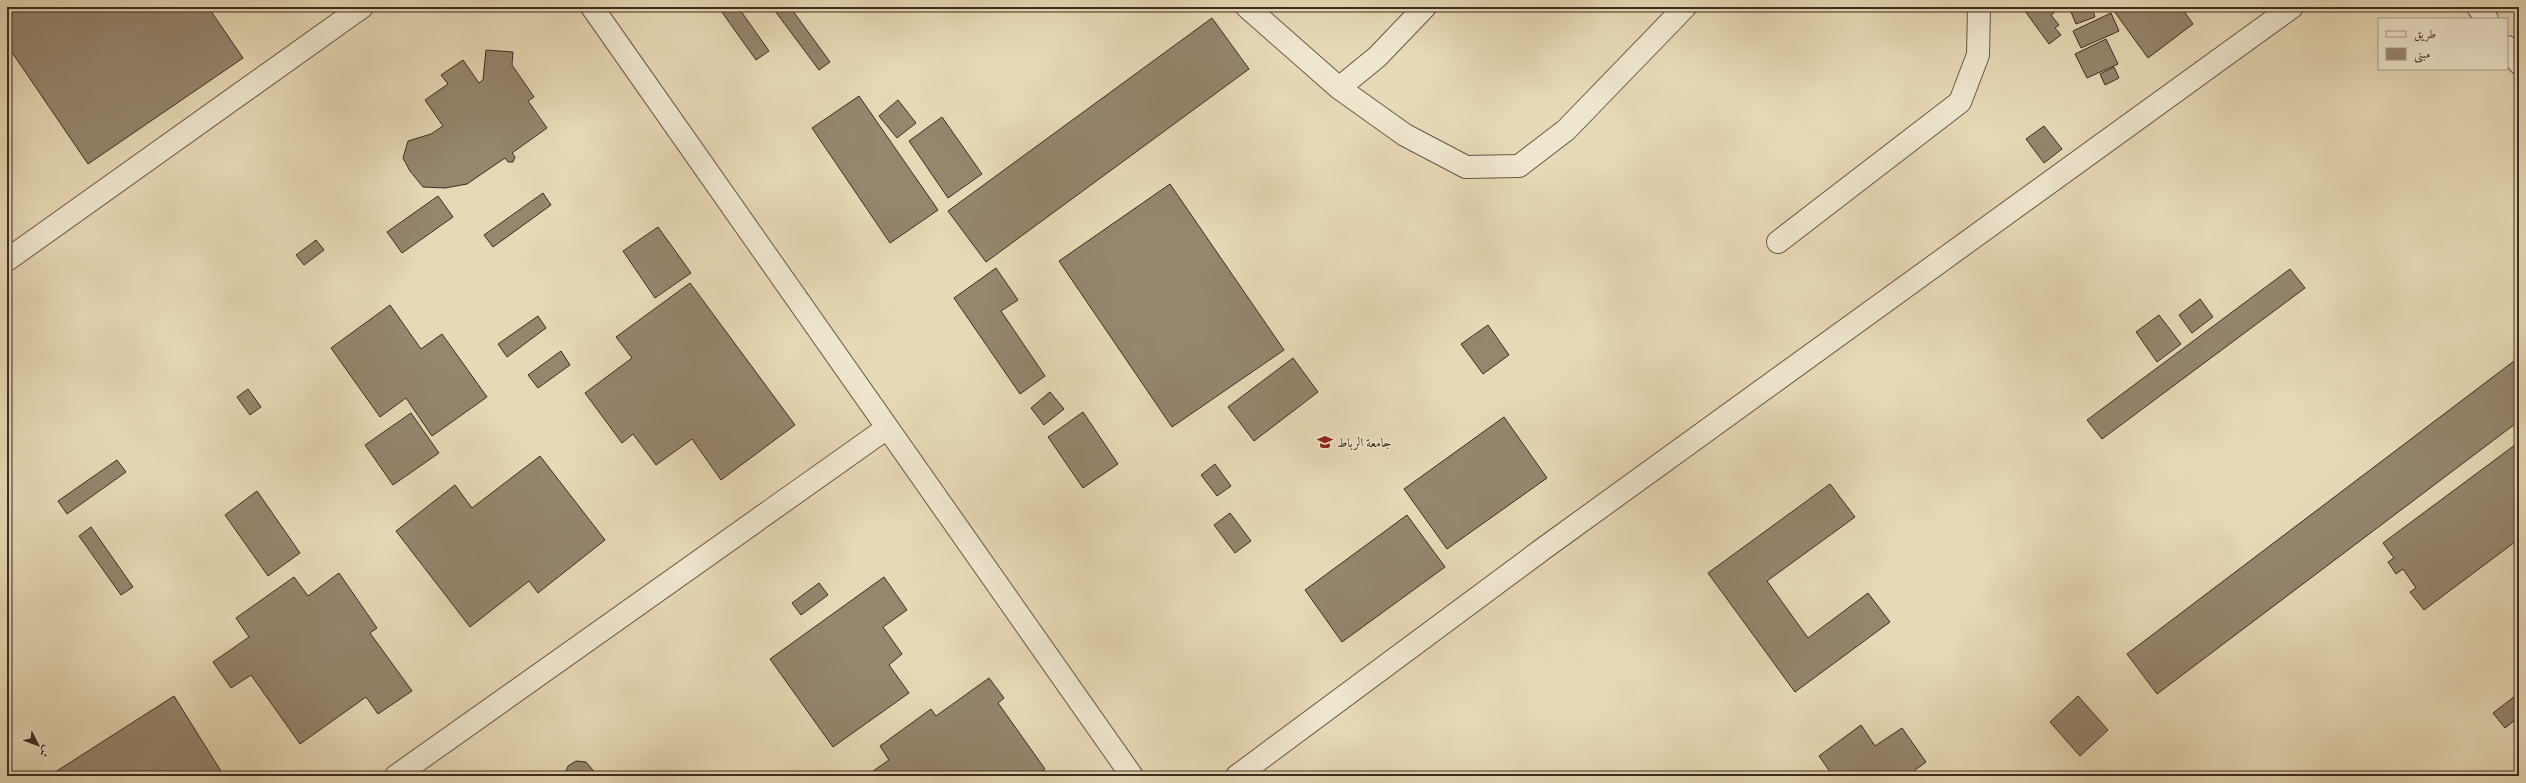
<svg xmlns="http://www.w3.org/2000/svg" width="2526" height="783" font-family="'IM FELL French Canon',Amiri,serif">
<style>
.building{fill:#95866e;stroke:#3e2c21}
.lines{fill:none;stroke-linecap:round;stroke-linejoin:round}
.minor-casing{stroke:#685746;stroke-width:24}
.minor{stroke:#efe6cf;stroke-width:22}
.labels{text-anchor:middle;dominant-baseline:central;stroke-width:3;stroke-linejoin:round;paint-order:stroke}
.poi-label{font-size:13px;fill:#3e2c21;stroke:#efe6cf;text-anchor:start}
</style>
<rect width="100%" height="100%" fill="#e6d9b5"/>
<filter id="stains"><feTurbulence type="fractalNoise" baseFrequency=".005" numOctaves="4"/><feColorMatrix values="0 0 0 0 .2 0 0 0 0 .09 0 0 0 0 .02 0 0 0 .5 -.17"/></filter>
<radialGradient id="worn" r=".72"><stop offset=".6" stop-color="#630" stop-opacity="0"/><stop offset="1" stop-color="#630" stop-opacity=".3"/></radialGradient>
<path class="building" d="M12 7H208L243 58 88 164 7 45V10Z
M721 7H738L769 51 756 60 719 8Z
M772 7H790L830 62 819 70Z
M2022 7H2061L2051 15 2059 25 2055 28 2061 35 2049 44Z
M2086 7H2092L2095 17 2076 24 2071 12Z
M2111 7H2181L2193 24 2148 58Z
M2111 13 2119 31 2081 48 2073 31Z
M1212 18 1249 69 986 262 948 211Z
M2106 39 2118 64 2087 78 2075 54Z
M486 50 513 52 512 65 534 97 528 101 547 128 512 153 515 157 513 162H508L505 158 467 184 445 188 423 187 410 171 403 158 408 141 431 134 443 126 425 100 448 84 441 75 463 60 479 83 483 80Z
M2114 67 2119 78 2105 85 2100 74Z
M859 96 938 210 890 243 812 128Z
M898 100 916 123 897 138 879 116Z
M942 117 982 174 948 198 909 141Z
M2044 126 2062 149 2044 163 2026 139Z
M1170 184 1284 350 1172 427 1059 261Z
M543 193 551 205 493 247 484 235Z
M438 196 453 217 402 253 387 232Z
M658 227 691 273 655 298 623 251Z
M316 240 324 250 304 265 296 255Z
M996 268 1018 300 1001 311 1045 376 1020 394 954 298Z
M2290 269 2305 288 2102 439 2087 420Z
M690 283 795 425 721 480 692 439 656 465 633 434 622 443 585 393 632 358 616 337Z
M2200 299 2213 317 2192 333 2179 315Z
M390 305 421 349 442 334 487 397 432 436 406 398 380 417 331 348Z
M2159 315 2181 344 2157 362 2136 332Z
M538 316 546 328 507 357 498 344Z
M1488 325 1509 355 1483 374 1461 344Z
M561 351 570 365 538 388 528 375Z
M1293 358 1318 392 1254 441 1228 407Z
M2518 358 2519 421 2157 694 2127 654Z
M248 389 261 407 250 415 237 397Z
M1050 392 1064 409 1044 425 1031 408Z
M1083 412 1118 464 1083 488 1048 437Z
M411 413 439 453 393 485 365 445Z
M1504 417 1547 478 1447 549 1404 489Z
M2519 442V539L2424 610 2410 592 2416 588 2403 569 2396 574 2388 562 2394 558 2383 543Z
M540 456 605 540 538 593 529 581 470 627 396 531 455 485 472 508Z
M117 460 126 472 67 514 58 501Z
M1215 464 1231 486 1217 496 1201 475Z
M1830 484 1855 517 1767 581 1808 638 1868 593 1890 622 1795 692 1708 573Z
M257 491 300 553 268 576 225 515Z
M1230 513 1251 541 1235 553 1214 525Z
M1407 515 1445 567 1342 642 1305 590Z
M91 527 133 587 121 595 79 536Z
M339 573 377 628 370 633 412 691 378 714 366 697 300 744 251 675 231 688 213 662 249 637 236 618 294 577 308 596Z
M884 577 907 610 883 627 902 654 889 665 909 693 833 747 770 659Z
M819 583 828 595 801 615 792 603Z
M989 678 1004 698 998 703 1045 769 1035 776H866L889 760 880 746 931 709 936 716Z
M2519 693V728L2514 721 2505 728 2493 713Z
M174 696 224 776H49Z
M2078 696 2108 730 2080 756 2050 722Z
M1861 725 1875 746 1902 728 1926 762 1907 776H1833L1819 756Z
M576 761 586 762 598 776H564L568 766Z"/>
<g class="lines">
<defs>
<path id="minor" d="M592 7 1132 776
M1247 7 1339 88 1405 135 1466 167 1519 166 1566 130 1685 7
M2478 7 2487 19
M2507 47 2519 63
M1339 88 1377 57 1425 7
M1778 242 1960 102 1978 55 1979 7
M7 260 362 7
M396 776 887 428
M1237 776 1547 546 2292 7"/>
</defs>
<use href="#minor" class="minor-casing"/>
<use href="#minor" class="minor"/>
</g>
<defs>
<symbol id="university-bare" viewBox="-9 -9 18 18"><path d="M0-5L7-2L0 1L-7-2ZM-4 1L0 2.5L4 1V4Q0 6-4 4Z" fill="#8f2418" stroke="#efe6cf" stroke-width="2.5" paint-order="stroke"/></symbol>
</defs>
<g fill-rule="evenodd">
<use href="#university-bare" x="1314" y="431" width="22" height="22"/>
</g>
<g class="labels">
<g class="poi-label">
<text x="1337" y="442">جامعة الرباط</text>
</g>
</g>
<rect width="2526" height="783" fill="none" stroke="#e6d9b5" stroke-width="24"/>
<rect x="8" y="8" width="2510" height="767" fill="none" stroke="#3e2c21" stroke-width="2"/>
<rect x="12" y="12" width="2502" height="759" fill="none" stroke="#3e2c21"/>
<rect x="2378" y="18" width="130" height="52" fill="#efe6cf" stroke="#a89c89"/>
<rect x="2386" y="31" width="20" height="6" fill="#efe6cf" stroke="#a89c89"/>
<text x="2414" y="38" font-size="12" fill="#3e2c21">طريق</text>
<rect x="2386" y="48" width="20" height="12" fill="#95866e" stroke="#a89c89"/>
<text x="2414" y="58" font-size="12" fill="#3e2c21">مبنى</text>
<g transform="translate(38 745) rotate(132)" stroke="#efe6cf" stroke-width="3" paint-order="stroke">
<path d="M0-3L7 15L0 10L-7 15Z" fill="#3e2c21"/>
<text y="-6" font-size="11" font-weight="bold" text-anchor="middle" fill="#3e2c21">ش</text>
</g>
<rect width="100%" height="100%" filter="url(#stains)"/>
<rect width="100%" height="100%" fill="url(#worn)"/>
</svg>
